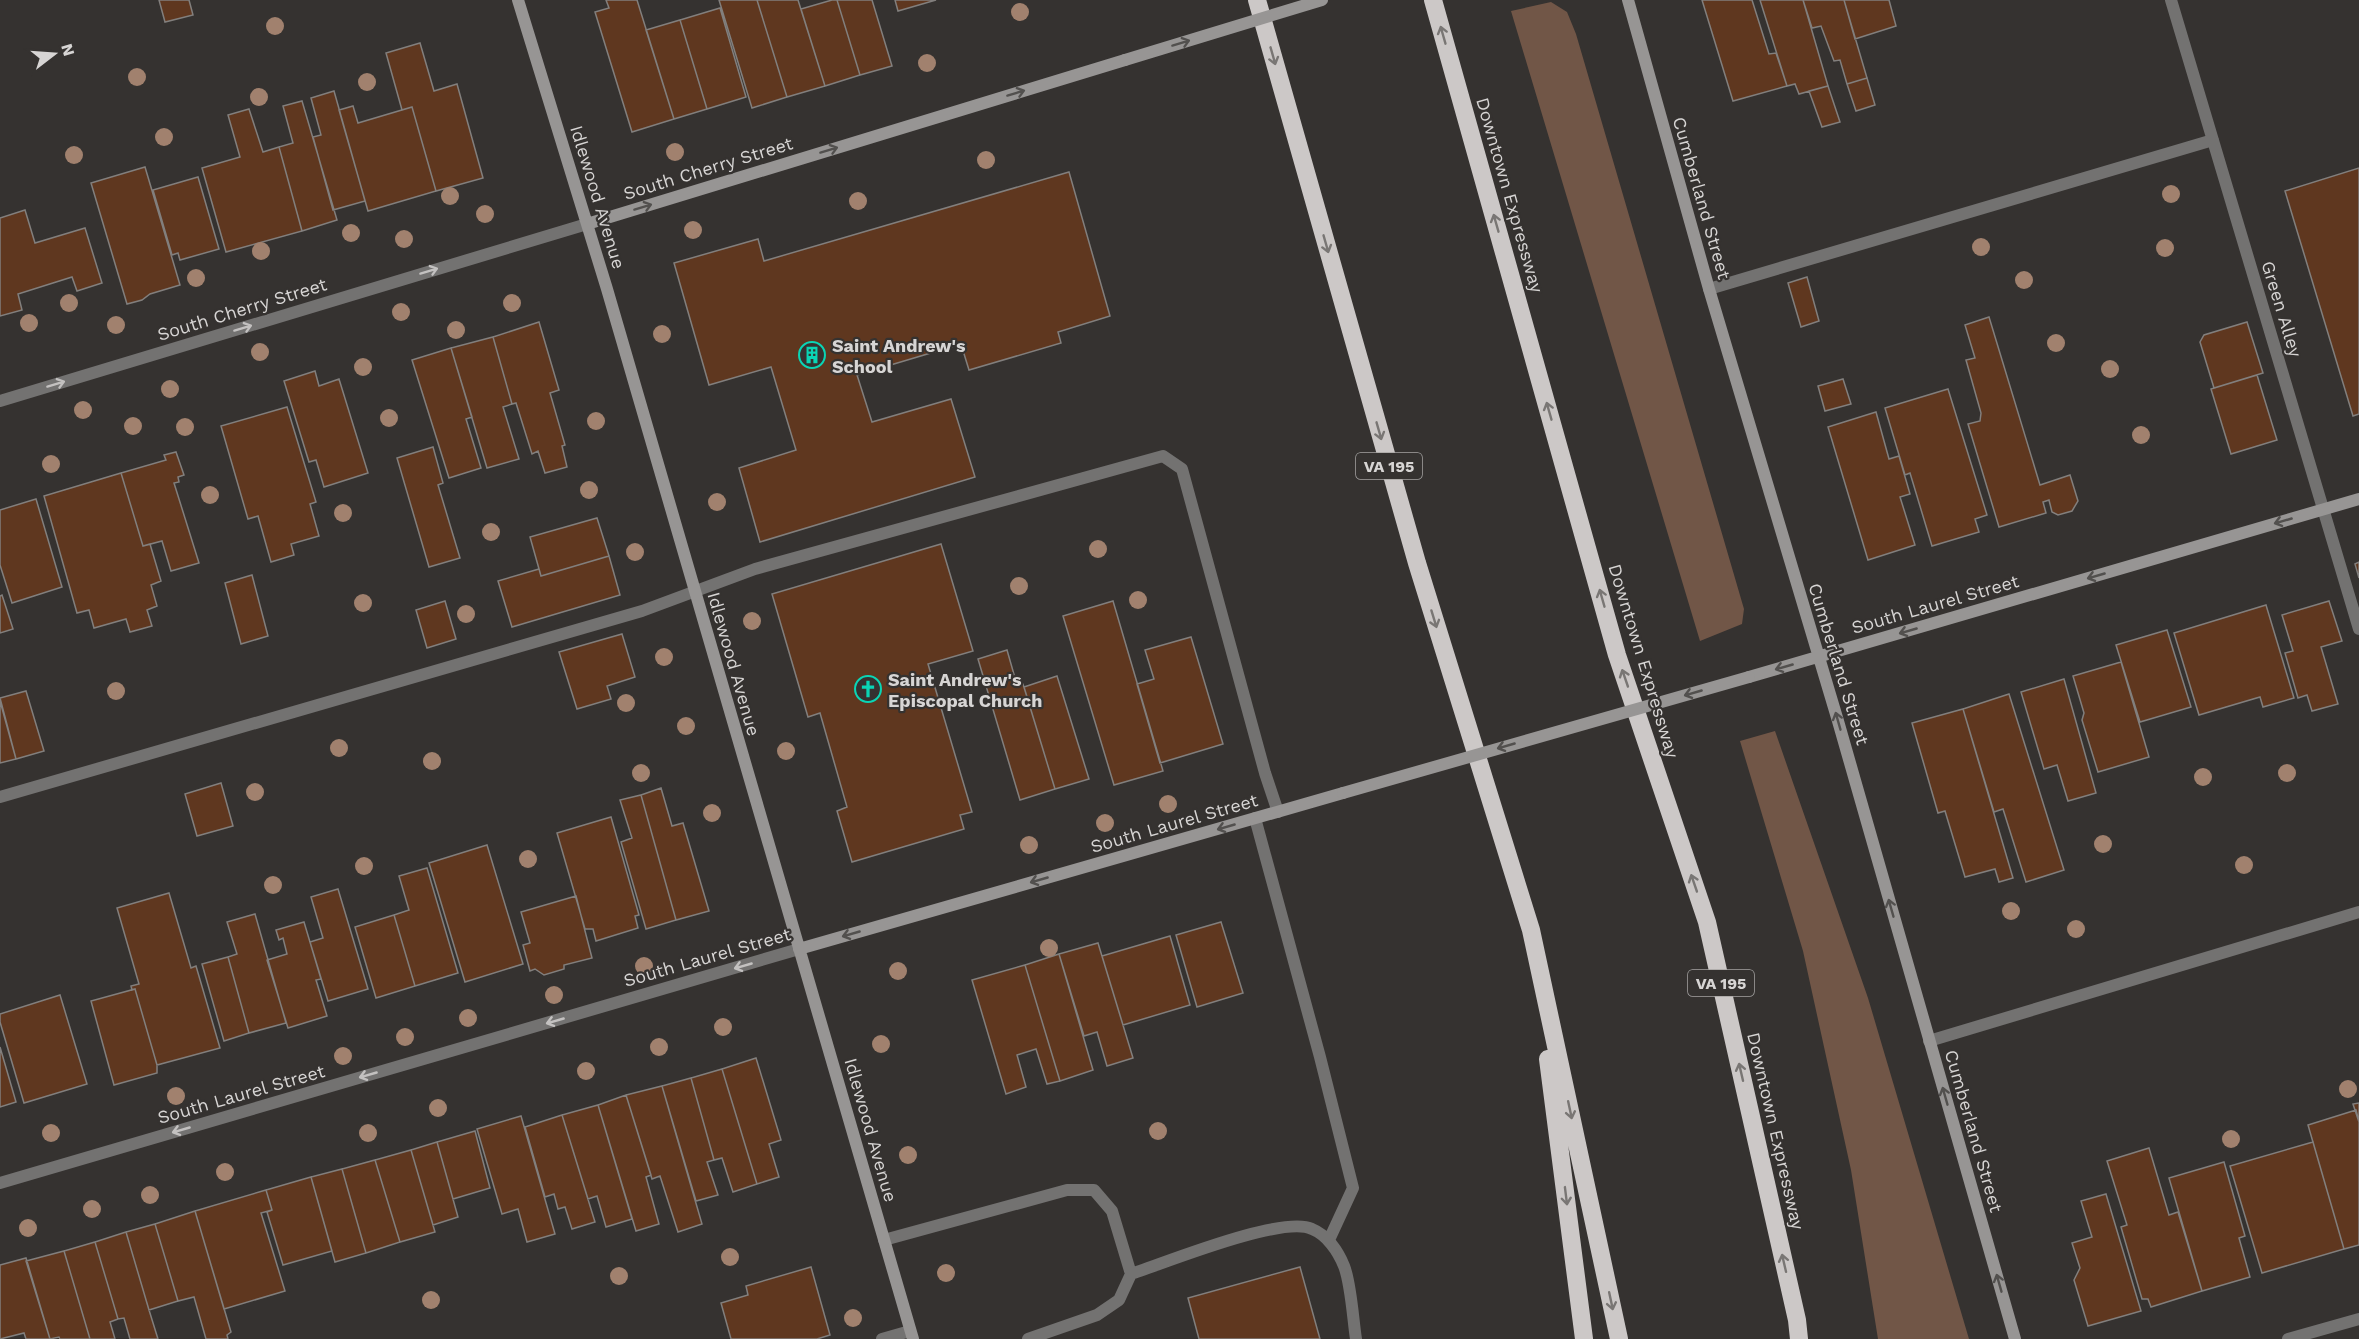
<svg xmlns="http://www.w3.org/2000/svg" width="2359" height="1339" font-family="'Work Sans',sans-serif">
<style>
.green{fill:#715647}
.building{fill:#5f371f;stroke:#827f7d;stroke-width:1.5}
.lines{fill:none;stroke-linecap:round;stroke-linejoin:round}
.lane{stroke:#737271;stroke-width:12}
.street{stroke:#737271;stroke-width:12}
.secondary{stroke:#979594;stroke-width:12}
.highway{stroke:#ccc8c7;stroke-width:18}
.secondary-bridge{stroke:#979594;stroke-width:12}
.tree{fill:#a1816e}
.oneway{stroke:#797674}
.oneway2{stroke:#52504e}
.oneway3{stroke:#c3c1c0}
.labels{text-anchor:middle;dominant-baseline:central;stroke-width:4.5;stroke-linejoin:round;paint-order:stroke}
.shield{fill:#353230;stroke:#a6a4a3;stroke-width:1.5}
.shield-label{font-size:16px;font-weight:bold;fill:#d7d5d4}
.street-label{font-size:18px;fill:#d7d5d4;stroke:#353230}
.poi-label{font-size:18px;font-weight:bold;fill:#d7d5d4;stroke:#353230;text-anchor:start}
</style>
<rect width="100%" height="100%" fill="#353230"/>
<path class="green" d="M1551 2 1567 12 1576 34 1744 609 1742 624 1700 641 1511 11Z
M1775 731 1868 998 1969 1339H1878L1851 1170 1803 951 1740 741Z"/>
<path class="building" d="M159 0H189L193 15 165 22Z
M606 0H637L674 119 632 132 595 12 609 8Z
M719 0H757L787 97 752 108Z
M757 0H798L825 86 787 97Z
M832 0H837L860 75 825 86 801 9Z
M837 0H872L892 66 860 75Z
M895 0H936L898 11Z
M1702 0H1752L1769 54 1776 53 1787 86 1733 101Z
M1760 0H1803L1828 86 1799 94 1795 84 1787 86Z
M1803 0H1844L1867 78 1847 84 1840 60 1834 61 1821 26 1812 28Z
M1844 0H1889L1896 26 1855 39Z
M720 8 746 97 707 109 680 20Z
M680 20 707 109 674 119 646 30Z
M420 43 434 91 457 84 483 178 436 191 412 107 402 110 386 53Z
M1867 78 1875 105 1856 111 1847 84Z
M1828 86 1840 122 1822 127 1809 91Z
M334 91 365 201 333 210 313 137 321 135 311 98Z
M302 101 337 220 302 231 279 147 293 143 283 106Z
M353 106 358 123 412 107 436 191 368 211 339 110Z
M249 109 263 152 279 147 302 231 226 252 202 168 240 157 228 115Z
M145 167 180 285 150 294 142 300 127 304 91 183Z
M2359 168V414L2353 416 2285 191Z
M1069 172 1110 316 1058 332 1061 343 969 370 961 344 857 375 872 422 951 399 975 477 760 542 739 468 796 450 771 367 709 385 674 263 758 239 764 261Z
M198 177 219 249 180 260 178 253 172 255 153 190Z
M25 210 35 243 85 228 102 283 77 291 72 277 18 294 22 310 0 316V218Z
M1807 277 1819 321 1801 327 1788 283Z
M1989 317 2040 485 2070 475 2078 501 2072 511 2058 515 2052 512 2049 500 2043 502 2046 513 1999 527 1968 424 1980 421 1981 413 1966 360 1975 358 1965 325Z
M539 322 559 390 550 393 565 445 562 446 567 467 545 473 538 451 532 454 516 403 512 404 493 337Z
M2247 322 2263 373 2214 388 2200 342 2204 335Z
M493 337 512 404 503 407 519 459 487 468 451 348Z
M451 348 472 417 466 419 481 468 449 478 412 360Z
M315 371 319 386 339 379 368 473 324 487 316 460 309 462 284 381Z
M2257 375 2277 440 2231 454 2211 389Z
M1843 379 1851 404 1825 411 1818 386Z
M1948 389 1987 515 1975 519 1979 532 1932 546 1910 473 1905 475 1885 408Z
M287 407 316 502 310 504 319 536 291 544 294 555 271 562 258 516 248 519 221 426Z
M1876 412 1889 459 1899 456 1910 494 1900 497 1915 545 1868 560 1828 427Z
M433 447 443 483 438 485 460 558 429 567 397 458Z
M176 452 184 475 178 477 179 482 174 483 199 563 171 571 162 541 143 546 121 473 166 460 164 455Z
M121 473 143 546 150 544 161 581 151 585 157 606 147 610 152 626 130 632 126 619 94 628 89 610 77 613 44 496Z
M36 499 62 587 12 603 0 565V510Z
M597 518 609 556 541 576 530 537Z
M941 544 973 651 928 664 972 812 960 815 964 829 852 862 837 811 847 807 820 713 808 717 772 594Z
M609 556 620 595 512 627 498 581 539 569 541 576Z
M2359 562V578L2355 564Z
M252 575 268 636 241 644 225 583Z
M2 595 13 629 0 633V596Z
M445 601 456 639 427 648 416 610Z
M1113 601 1163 771 1114 785 1063 616Z
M2329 601 2342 641 2321 647 2338 704 2312 711 2307 695 2298 698 2285 653 2293 651 2282 615Z
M2266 605 2294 698 2263 707 2260 697 2199 715 2174 633Z
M2167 630 2191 707 2140 722 2116 645Z
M622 634 635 677 607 686 611 699 577 709 559 652Z
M1191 637 1223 744 1160 763 1137 684 1154 679 1145 650Z
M1007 650 1017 685 1023 684 1055 789 1020 800 978 659Z
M2121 662 2149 757 2098 772 2082 720 2084 713 2073 676Z
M1057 676 1089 779 1055 789 1024 687Z
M2064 679 2096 793 2068 801 2057 765 2044 769 2021 692Z
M26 691 44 751 16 759 0 698Z
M2009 694 2064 870 2026 882 2003 809 1994 812 1963 709Z
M0 701 16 759 0 763Z
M1963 709 2013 878 1999 882 1995 869 1965 877 1945 811 1938 813 1912 723Z
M221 783 233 826 197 836 185 794Z
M661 788 672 826 683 823 709 911 676 920 641 795Z
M641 795 676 920 646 929 621 842 632 838 620 800Z
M611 817 639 915 635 916 638 928 596 941 593 929H585L557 833Z
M487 845 523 964 465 982 429 863Z
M427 868 458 973 415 986 394 915 409 910 399 876Z
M338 889 368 989 328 1001 310 942 323 938 311 897Z
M169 893 191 968 196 966 220 1048 157 1065 135 989 132 990 131 986 139 984 117 908Z
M576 896 592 958 564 965V969L544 975 535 969 530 971 523 945 530 943 521 912Z
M255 914 286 1023 249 1033 228 957 237 954 227 922Z
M394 915 415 986 376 998 355 927Z
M304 922 321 979 316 980 327 1016 288 1028 267 960 287 954 283 938 279 940 276 930Z
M1221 922 1243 993 1197 1007 1176 935Z
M1170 936 1190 1005 1123 1025 1102 956Z
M1098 943 1133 1058 1107 1066 1097 1032 1084 1036 1059 954Z
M1059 954 1093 1070 1060 1081 1025 965Z
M228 957 249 1033 224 1041 202 964Z
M1025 965 1060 1081 1047 1084 1036 1049 1017 1055 1026 1087 1006 1094 972 980Z
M135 989 157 1065V1073L114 1085 91 1001Z
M60 995 87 1084 24 1103 0 1022V1014Z
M0 1047 16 1102 0 1107Z
M756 1058 781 1140 769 1144 779 1177 757 1184 722 1069Z
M722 1069 757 1184 733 1192 722 1158 714 1160 691 1078Z
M691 1078 714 1160 707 1162 718 1195 696 1201 662 1086Z
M662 1086 702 1224 678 1232 660 1176 652 1179 626 1095Z
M626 1095 651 1175 646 1177 659 1224 636 1231 598 1105Z
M2359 1103V1122L2353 1104Z
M598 1105 632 1219 606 1227 597 1196 588 1199 562 1115Z
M2356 1110 2359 1122V1245L2344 1249 2308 1125Z
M562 1115 595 1222 572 1229 565 1207 558 1209 554 1194 545 1197 525 1127Z
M521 1116 555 1234 527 1242 518 1209 502 1214 477 1129Z
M475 1131 490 1188 453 1199 437 1142Z
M437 1142 458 1217 433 1225 411 1150Z
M2313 1142 2344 1249 2262 1273 2230 1166Z
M2149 1148 2169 1215 2178 1212 2202 1291 2151 1307 2148 1299H2142L2121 1227 2127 1225 2107 1161Z
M411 1150 435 1232 400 1242 375 1160Z
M375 1160 400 1242 366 1253 342 1169Z
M2224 1162 2245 1236 2239 1238 2250 1277 2202 1291 2169 1178Z
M342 1169 366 1253 335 1262 311 1177Z
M311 1177 332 1251 283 1265 267 1212 272 1210 266 1190Z
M266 1190 272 1210 261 1213 285 1291 224 1309 195 1211Z
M2106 1194 2141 1311 2088 1326 2074 1280 2080 1268 2072 1243 2092 1237 2081 1201Z
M195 1211 231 1332 227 1335 228 1339H206L194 1297 178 1301 155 1224Z
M155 1224 178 1301 149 1310 126 1232Z
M126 1232 149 1310 158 1339H130L124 1318 118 1319 95 1242Z
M95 1242 118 1319 110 1322 115 1339H90L64 1251Z
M64 1251 90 1339H60L59 1337 50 1339 26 1261Z
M26 1258 50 1339H26L24 1333 0 1339V1265Z
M811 1267 830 1335 817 1339H731L721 1303 748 1295 746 1286Z
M1300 1267 1320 1339H1199L1188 1298Z"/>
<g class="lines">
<path class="lane" d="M2171 0 2359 629
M1709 289 2213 140
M0 797 642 611 755 569 1163 456 1182 469 1265 773 1278 812
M1255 818 1320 1057 1353 1188 1329 1240
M1929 1041 2359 912
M884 1240 1067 1190H1094L1112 1211 1131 1274
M882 1339 910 1331
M1028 1339 1097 1315 1119 1300 1131 1274C1165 1263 1282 1215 1312 1229 1327 1235 1338 1251 1344 1266 1351 1283 1353 1320 1356 1339"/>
<path class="street" d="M0 401 587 224
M0 1183 799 949
M2288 1339 2359 1319"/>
<path class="secondary" d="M518 0 607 289 913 1339
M1628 0 1709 289 1838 721 2015 1339
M587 224 1125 60
M1749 677 2359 499
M799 949 1343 793"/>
<path class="highway" d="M1257 0 1417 563 1531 930 1619 1339
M1433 0 1617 655 1707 922 1797 1320 1799 1339
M1548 1059 1584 1339"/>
<path class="secondary-bridge" d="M1125 60 1322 0
M1343 793 1749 677"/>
</g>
<g class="tree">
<circle cx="1020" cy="12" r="9"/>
<circle cx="275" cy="26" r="9"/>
<circle cx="927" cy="63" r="9"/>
<circle cx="137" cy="77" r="9"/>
<circle cx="367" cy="82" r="9"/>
<circle cx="259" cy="97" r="9"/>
<circle cx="164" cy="137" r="9"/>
<circle cx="675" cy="152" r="9"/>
<circle cx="74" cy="155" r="9"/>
<circle cx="986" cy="160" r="9"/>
<circle cx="2171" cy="194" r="9"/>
<circle cx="450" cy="196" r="9"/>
<circle cx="858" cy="201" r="9"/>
<circle cx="485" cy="214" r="9"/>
<circle cx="693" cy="230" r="9"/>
<circle cx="351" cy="233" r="9"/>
<circle cx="404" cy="239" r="9"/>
<circle cx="1981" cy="247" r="9"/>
<circle cx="2165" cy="248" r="9"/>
<circle cx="261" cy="251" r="9"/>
<circle cx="196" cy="278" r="9"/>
<circle cx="2024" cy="280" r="9"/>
<circle cx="69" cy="303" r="9"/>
<circle cx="512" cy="303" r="9"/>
<circle cx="401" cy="312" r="9"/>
<circle cx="29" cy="323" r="9"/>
<circle cx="116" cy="325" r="9"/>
<circle cx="456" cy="330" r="9"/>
<circle cx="662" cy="334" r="9"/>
<circle cx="2056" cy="343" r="9"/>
<circle cx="260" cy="352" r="9"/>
<circle cx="363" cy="367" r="9"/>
<circle cx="2110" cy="369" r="9"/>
<circle cx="170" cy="389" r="9"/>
<circle cx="83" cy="410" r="9"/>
<circle cx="389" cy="418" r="9"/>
<circle cx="596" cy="421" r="9"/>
<circle cx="133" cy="426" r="9"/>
<circle cx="185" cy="427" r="9"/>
<circle cx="2141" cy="435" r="9"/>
<circle cx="51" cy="464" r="9"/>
<circle cx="589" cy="490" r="9"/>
<circle cx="210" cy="495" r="9"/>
<circle cx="717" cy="502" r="9"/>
<circle cx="343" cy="513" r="9"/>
<circle cx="491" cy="532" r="9"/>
<circle cx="1098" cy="549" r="9"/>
<circle cx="635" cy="552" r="9"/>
<circle cx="1019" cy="586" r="9"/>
<circle cx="1138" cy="600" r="9"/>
<circle cx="363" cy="603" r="9"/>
<circle cx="466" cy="614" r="9"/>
<circle cx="752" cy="621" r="9"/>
<circle cx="664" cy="657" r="9"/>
<circle cx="116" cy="691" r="9"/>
<circle cx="626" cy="703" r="9"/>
<circle cx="686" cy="726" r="9"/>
<circle cx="339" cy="748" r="9"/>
<circle cx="786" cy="751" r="9"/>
<circle cx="432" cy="761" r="9"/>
<circle cx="641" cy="773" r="9"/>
<circle cx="2287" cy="773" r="9"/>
<circle cx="2203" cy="777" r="9"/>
<circle cx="255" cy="792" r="9"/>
<circle cx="1168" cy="804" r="9"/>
<circle cx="712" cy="813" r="9"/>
<circle cx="1105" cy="823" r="9"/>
<circle cx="2103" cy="844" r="9"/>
<circle cx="1029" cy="845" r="9"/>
<circle cx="528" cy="859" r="9"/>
<circle cx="2244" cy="865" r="9"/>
<circle cx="364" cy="866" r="9"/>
<circle cx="273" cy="885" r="9"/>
<circle cx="2011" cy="911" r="9"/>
<circle cx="2076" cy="929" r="9"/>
<circle cx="1049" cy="948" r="9"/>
<circle cx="644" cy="966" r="9"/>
<circle cx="898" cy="971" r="9"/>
<circle cx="554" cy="995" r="9"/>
<circle cx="468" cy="1018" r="9"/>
<circle cx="723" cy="1027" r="9"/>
<circle cx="405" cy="1037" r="9"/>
<circle cx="881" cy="1044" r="9"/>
<circle cx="659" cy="1047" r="9"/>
<circle cx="343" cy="1056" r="9"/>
<circle cx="586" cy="1071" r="9"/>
<circle cx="2348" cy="1089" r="9"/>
<circle cx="176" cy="1096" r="9"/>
<circle cx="438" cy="1108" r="9"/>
<circle cx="1158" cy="1131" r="9"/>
<circle cx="51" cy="1133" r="9"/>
<circle cx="368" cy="1133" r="9"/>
<circle cx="2231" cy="1139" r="9"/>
<circle cx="908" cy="1155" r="9"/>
<circle cx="225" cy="1172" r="9"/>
<circle cx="150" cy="1195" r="9"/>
<circle cx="92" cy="1209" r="9"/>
<circle cx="28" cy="1228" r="9"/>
<circle cx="730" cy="1257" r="9"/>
<circle cx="946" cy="1273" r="9"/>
<circle cx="619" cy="1276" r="9"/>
<circle cx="431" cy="1300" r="9"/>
<circle cx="853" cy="1318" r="9"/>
</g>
<defs><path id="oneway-shaft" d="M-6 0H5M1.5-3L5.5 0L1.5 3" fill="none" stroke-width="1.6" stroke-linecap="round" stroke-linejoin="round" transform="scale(1.5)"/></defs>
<g class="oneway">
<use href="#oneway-shaft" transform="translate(1443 35) rotate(-106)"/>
<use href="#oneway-shaft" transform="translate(1273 56) rotate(74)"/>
<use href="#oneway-shaft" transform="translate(1496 223) rotate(-106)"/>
<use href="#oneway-shaft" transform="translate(1326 244) rotate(74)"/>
<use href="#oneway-shaft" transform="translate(1549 411) rotate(-106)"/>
<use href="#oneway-shaft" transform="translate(1379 431) rotate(74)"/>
<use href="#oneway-shaft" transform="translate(1602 598) rotate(-106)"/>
<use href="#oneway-shaft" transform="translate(1434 619) rotate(73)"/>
<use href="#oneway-shaft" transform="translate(1625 678) rotate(-109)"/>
<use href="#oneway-shaft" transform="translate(1694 883) rotate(-109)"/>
<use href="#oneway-shaft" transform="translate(1741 1072) rotate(-103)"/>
<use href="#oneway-shaft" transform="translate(1570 1110) rotate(78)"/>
<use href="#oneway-shaft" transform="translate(1566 1196) rotate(83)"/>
<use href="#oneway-shaft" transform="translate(1784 1263) rotate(-103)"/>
<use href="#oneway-shaft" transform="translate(1611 1301) rotate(78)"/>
</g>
<g class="oneway2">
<use href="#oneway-shaft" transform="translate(1181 43) rotate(-17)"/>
<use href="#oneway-shaft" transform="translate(1016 93) rotate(-17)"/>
<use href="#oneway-shaft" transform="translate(829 150) rotate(-17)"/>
<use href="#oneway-shaft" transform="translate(643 207) rotate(-17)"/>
<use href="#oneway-shaft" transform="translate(2283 521) rotate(164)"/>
<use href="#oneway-shaft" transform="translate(2096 576) rotate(164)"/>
<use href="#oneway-shaft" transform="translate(1908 631) rotate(164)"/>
<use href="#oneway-shaft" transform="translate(1784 667) rotate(164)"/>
<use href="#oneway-shaft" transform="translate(1693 693) rotate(164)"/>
<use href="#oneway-shaft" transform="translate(1838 721) rotate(-106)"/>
<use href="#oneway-shaft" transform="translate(1506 746) rotate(164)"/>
<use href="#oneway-shaft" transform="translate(1226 827) rotate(164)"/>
<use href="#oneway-shaft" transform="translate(1039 880) rotate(164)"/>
<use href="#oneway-shaft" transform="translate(1891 908) rotate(-106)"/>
<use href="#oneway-shaft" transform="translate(851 934) rotate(164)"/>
<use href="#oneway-shaft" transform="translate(1945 1096) rotate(-106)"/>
<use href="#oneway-shaft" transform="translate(1999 1283) rotate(-106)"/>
</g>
<g class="oneway3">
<use href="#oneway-shaft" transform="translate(429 271) rotate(-17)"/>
<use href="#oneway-shaft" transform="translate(243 328) rotate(-17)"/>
<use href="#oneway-shaft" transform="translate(56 384) rotate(-17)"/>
<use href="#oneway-shaft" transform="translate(743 966) rotate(164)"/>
<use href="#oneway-shaft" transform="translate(555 1021) rotate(164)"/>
<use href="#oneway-shaft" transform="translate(368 1075) rotate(164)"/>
<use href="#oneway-shaft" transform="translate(181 1130) rotate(164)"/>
</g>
<defs>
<symbol id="building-ring" viewBox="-11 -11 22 22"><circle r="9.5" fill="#353230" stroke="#0ad5b5" stroke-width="1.5"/><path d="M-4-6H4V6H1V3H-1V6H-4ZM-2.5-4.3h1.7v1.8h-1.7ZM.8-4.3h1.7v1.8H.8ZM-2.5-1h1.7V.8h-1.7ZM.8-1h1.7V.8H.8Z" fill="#0ad5b5"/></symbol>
<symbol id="church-ring" viewBox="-11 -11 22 22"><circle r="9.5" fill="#353230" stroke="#0ad5b5" stroke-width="1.5"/><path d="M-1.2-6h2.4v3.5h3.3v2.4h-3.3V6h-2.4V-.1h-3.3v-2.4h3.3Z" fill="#0ad5b5"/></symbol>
</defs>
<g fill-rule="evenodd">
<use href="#building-ring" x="797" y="340" width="30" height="30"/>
<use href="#church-ring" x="853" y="674" width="30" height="30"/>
</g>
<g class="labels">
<g class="shield">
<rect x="1356" y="453" width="66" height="26" rx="4.5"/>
<rect x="1688" y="970" width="66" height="26" rx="4.5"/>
</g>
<g class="shield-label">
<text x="1389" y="466">VA 195</text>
<text x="1721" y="983">VA 195</text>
</g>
<g class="street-label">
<text transform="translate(708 168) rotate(-17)">South Cherry Street</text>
<text transform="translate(1510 195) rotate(74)">Downtown Expressway</text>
<text transform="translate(598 197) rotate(73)">Idlewood Avenue</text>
<text transform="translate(1702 198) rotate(74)">Cumberland Street</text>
<text transform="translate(242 309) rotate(-17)">South Cherry Street</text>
<text transform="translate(2282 309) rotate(73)">Green Alley</text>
<text transform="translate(1935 604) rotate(-16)">South Laurel Street</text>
<text transform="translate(1644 661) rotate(73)">Downtown Expressway</text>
<text transform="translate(734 664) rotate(74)">Idlewood Avenue</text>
<text transform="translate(1839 664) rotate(73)">Cumberland Street</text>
<text transform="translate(1174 823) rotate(-16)">South Laurel Street</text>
<text transform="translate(707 957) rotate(-16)">South Laurel Street</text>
<text transform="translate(241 1094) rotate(-16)">South Laurel Street</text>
<text transform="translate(871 1130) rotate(74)">Idlewood Avenue</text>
<text transform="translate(1776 1131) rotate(77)">Downtown Expressway</text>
<text transform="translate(1974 1131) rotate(74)">Cumberland Street</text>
</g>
<g class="poi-label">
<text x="832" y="345">Saint Andrew's<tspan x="832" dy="21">School</tspan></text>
<text x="888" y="679">Saint Andrew's<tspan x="888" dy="21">Episcopal Church</tspan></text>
</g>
</g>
<g transform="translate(54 54) rotate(73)" stroke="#353230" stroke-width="4.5" paint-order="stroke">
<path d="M0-4.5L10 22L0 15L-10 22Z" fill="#d7d5d4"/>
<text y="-9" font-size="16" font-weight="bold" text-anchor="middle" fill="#d7d5d4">N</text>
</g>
</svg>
